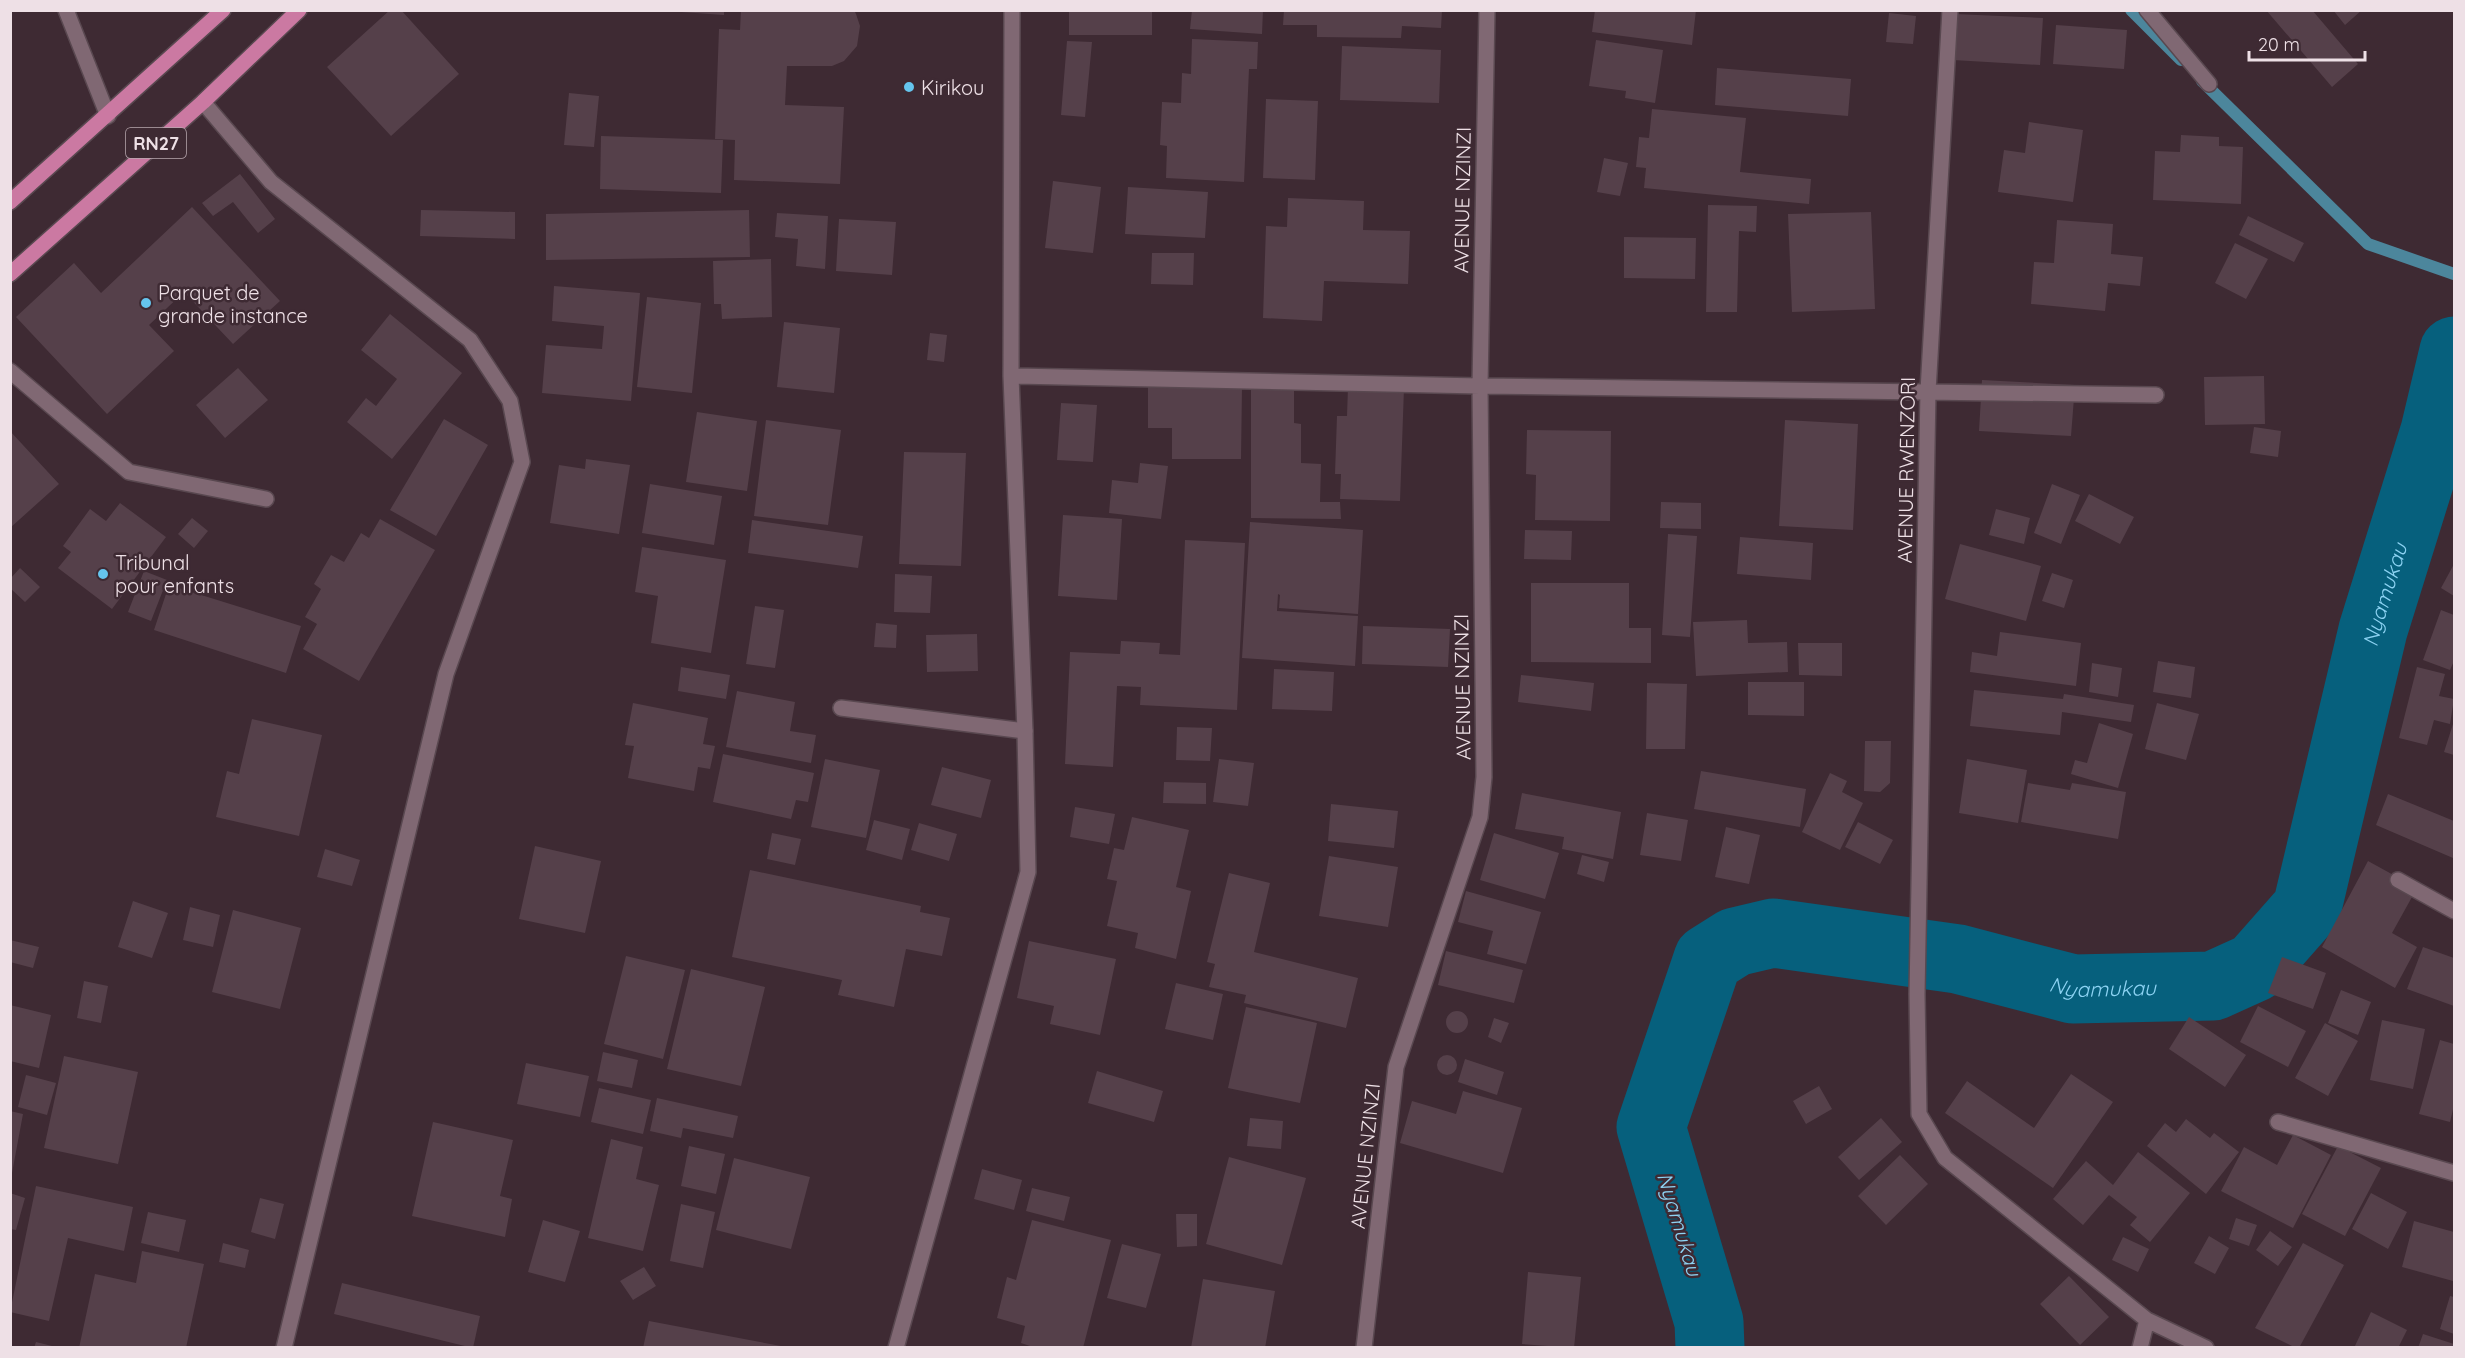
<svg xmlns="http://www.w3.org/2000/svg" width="2465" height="1358" font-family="Quicksand,sans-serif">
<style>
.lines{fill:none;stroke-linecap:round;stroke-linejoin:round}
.stream{stroke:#4c869c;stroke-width:12}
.river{stroke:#06607d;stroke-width:69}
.building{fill:#55404a}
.lane-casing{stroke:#594850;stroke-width:18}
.street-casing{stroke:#594850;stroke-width:18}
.primary-casing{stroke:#594850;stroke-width:18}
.lane{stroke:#806873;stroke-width:15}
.street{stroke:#806873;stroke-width:15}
.primary{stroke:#cb79a2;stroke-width:15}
.poi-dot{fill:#65c5ee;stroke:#3e2a33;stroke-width:2}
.labels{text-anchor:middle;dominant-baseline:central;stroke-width:5;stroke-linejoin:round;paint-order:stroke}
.shield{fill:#3e2a33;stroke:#b9a9b0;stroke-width:1.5}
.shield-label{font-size:18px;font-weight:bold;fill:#eee0e6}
.poi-label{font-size:20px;fill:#eee0e6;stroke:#3e2a33;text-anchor:start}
.street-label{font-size:20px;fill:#eee0e6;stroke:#3e2a33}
.water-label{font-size:21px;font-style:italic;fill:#8dd3f3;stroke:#3e2a33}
</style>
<rect width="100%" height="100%" fill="#3e2a33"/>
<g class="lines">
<path class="stream" d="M2131 10 2181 60
M2202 81 2368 244 2454 274"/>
<path class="river" id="s1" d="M1710 1348 1709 1322 1651 1127 1708 959 1735 942 1773 933 1958 959 2073 989 2213 986 2255 967 2307 908 2373 630 2435 431 2454 351"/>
</g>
<path class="building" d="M390 10H401L459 74 391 136 327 67Z
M681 10H724V15L681 12Z
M741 10H854L856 14 860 26 857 46 844 61 832 66H787L785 105 844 107 840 184 734 180 735 140 715 139 719 29 740 30Z
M1069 10H1152V35H1069Z
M1192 10H1263L1262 34 1190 29Z
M1284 10H1442L1441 28 1402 26 1401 38 1317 37V25H1283Z
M1595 10H1696L1692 45 1592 32Z
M2266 10H2312L2358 64 2332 87Z
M2333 10H2362L2345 25Z
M1889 13 1916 16 1913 44 1886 42Z
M1955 14 2043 18 2040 65 1953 60Z
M2056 25 2127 30 2124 69 2053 64Z
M1192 39 1258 42 1257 69H1249L1244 182 1166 178 1167 146 1160 145 1162 102 1181 103 1182 73 1191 74Z
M1596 40 1663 50 1655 103 1625 98 1626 91 1589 86Z
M1067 41 1092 42 1085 117 1061 115Z
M1342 46 1441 50 1439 103 1340 100Z
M1717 68 1851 79 1848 116 1715 105Z
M569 93 599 96 594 147 564 145Z
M1266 99 1318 101 1315 180 1263 178Z
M1652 109 1746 118 1740 172 1811 179 1809 204 1644 188 1646 168 1636 167 1639 137 1649 138Z
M2029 122 2083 130 2073 202 1998 192 2004 150 2025 153Z
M2181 135 2219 137V146L2243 147 2241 204 2153 200 2155 151 2180 152Z
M601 136 723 140 721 193 600 189Z
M1604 158 1628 163 1620 196 1597 192Z
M240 174 275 219 258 233 233 202 213 216 202 203Z
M1053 181 1101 187 1093 253 1045 248Z
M1128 187 1208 192 1205 238 1125 234Z
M1288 198 1364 201 1363 230 1410 231 1408 284 1324 281 1322 321 1263 318 1266 226 1287 227Z
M1708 205 1757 206 1756 232 1739 231 1737 312H1706Z
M192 207 280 301 233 344 184 292 149 325 174 351 107 414 16 317 74 263 101 293Z
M421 210 515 212V239L420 236Z
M749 210 750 257 546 260V214Z
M1871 212 1875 309 1792 312 1788 214Z
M777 213 828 216 825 269 796 266 798 239 775 237Z
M2248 216 2304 243 2294 262 2239 235Z
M839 219 896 222 892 275 836 271Z
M2057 220 2113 224 2111 254 2143 257 2140 286 2108 283 2105 311 2031 304 2034 262 2054 263Z
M1624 237 1696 238 1695 279 1624 278Z
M2235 243 2268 259 2246 299 2215 283Z
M1152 253H1194L1193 285 1151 284Z
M771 259 772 317 722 319 721 304H714L713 261Z
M554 286 640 293 631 401 542 393 546 345 602 349 604 326 552 321Z
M647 297 701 303 692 393 637 387Z
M390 314 462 373 392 459 347 422 366 398 376 406 397 379 361 350Z
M784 322 840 328 834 393 777 387Z
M930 333 947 335 944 362 927 360Z
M238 368 268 400 225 438 196 405Z
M2264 376 2265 424 2205 425 2204 377Z
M1982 380 2075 385 2071 436 1979 431Z
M1251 384H1294V423L1301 424V463L1321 464 1320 502H1340L1341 519 1251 518Z
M1148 385 1242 386 1241 459H1172V428H1148Z
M1348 387 1404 388 1400 501 1340 499 1341 474H1335L1337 416H1347Z
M1061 403 1097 405 1093 462 1057 460Z
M697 412 757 421 747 491 686 482Z
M444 419 488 445 436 536 390 510Z
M766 420 841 430 828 525 754 516Z
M1785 420 1858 424 1853 530 1779 526Z
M2254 427 2281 431 2278 457 2250 453Z
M1527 430 1611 431 1610 521 1535 520 1536 475 1526 474Z
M10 431 59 484 10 528Z
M904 452 966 453 961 566 899 564Z
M586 459 630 465 619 534 550 523 559 465 585 469Z
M1140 463 1168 466 1161 519 1109 513 1112 480 1138 483Z
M650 484 722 496 714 545 642 533Z
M2052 484 2080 495 2061 544 2034 533Z
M2089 494 2134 517 2120 544 2075 521Z
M1661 502 1701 503V529L1660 528Z
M120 503 166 537 112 609 58 568 71 552 63 546 90 509 106 521Z
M1996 509 2030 518 2024 544 1989 535Z
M1063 515 1122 519 1117 600 1058 596Z
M192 518 208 531 194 548 178 534Z
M380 519 435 550 359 681 303 649 317 624 305 617 321 589 314 584 331 555 344 562 361 533 369 538Z
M752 520 863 536 858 568 748 553Z
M1250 522 1363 530 1358 614 1279 608 1280 595 1278 594 1277 611 1358 616 1355 666 1242 658Z
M1525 530 1572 531 1571 560 1524 559Z
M1668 534 1697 536 1690 637 1662 635Z
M1740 537 1813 543 1811 580 1737 574Z
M1185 540 1245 543 1237 710 1140 705 1141 687 1117 686 1113 767 1065 764 1070 652 1120 654 1121 641 1160 643 1159 654 1180 655Z
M1960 544 2041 566 2026 621 1945 599Z
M642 547 726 560 711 653 651 643 658 596 635 592Z
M2454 564V596L2441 588Z
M20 568 40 587 25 602 10 588V579Z
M144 571 167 580 151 621 128 612Z
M2052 573 2073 580 2064 608 2042 601Z
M895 574 932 576 930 613 894 612Z
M1531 583H1629V628H1651V663L1531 662Z
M169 585 301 626 286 673 154 630Z
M755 606 784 610 775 668 746 664Z
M2441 610 2454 615V661L2450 670 2423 660Z
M1747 620 1748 643 1787 642 1788 672 1696 676 1693 622Z
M876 623 897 625 896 648 874 647Z
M1363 626 1450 629 1448 667 1362 664Z
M2000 632 2081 643 2076 686 1970 672 1972 652 1997 656Z
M977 634 978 671 927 672 926 635Z
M1798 643H1842V676L1799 675Z
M2158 661 2195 667 2191 698 2153 692Z
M2092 663 2122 668 2118 697 2089 692Z
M681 667 730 675 726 699 678 691Z
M2417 667 2445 674 2439 696 2454 699 2450 724 2434 720 2427 745 2399 738Z
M1274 669 1334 672 1332 711 1272 709Z
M1521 675 1594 683 1591 711 1518 702Z
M1748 682H1804V716L1748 715Z
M1647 683 1687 684 1685 749H1646Z
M1974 690 2063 699 2064 694 2134 705 2131 722 2062 712 2060 735 1970 726Z
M737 691 795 702 790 731 816 735 811 763 726 747Z
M633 703 708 718 703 744 715 746 710 769 698 767 694 791 628 778 634 746 625 745Z
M2157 703 2199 714 2186 760 2145 749Z
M252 719 322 735 299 836 216 817 227 771 239 774Z
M2454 721V755L2444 752Z
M2099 723 2133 734 2118 788 2071 774 2075 760 2087 763Z
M1177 727 1212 728 1210 761 1176 760Z
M1865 741H1891L1890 783 1880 792 1864 791Z
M723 754 814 773 808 802 796 800 791 819 713 802Z
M825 759 880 770 866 838 811 827Z
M1219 759 1254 763 1248 806 1213 802Z
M1967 759 2027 770 2018 823 1959 813Z
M942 767 991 780 981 818 931 805Z
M1701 771 1806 789 1800 827 1694 809Z
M1830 773 1847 781 1842 792 1863 803 1840 850 1802 832Z
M1164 782 1206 783V804L1163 803Z
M2028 783 2070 790 2072 783 2126 792 2118 839 2021 822Z
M1522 793 1621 812 1613 859 1562 849 1564 837 1515 829Z
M2388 794 2454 821 2453 858 2376 825Z
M1331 804 1398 811 1394 848 1328 841Z
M1075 807 1115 814 1109 844 1070 837Z
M1647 813 1688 820 1681 861 1640 855Z
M1132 817 1189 830 1176 887 1191 891 1176 959 1135 948 1138 933 1107 926 1117 881 1107 879 1114 848 1124 850Z
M874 820 910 829 902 860 866 850Z
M1858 822 1893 840 1880 864 1845 847Z
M919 823 957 834 949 861 911 850Z
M1726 827 1760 835 1749 884 1715 877Z
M772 833 801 839 795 865 767 859Z
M1494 833 1559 853 1545 899 1480 880Z
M535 846 601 861 585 933 519 919Z
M325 849 360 860 352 886 317 877Z
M1582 855 1609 862 1604 882 1577 874Z
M1329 856 1398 867 1388 927 1319 916Z
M2368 861 2417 888 2392 933 2417 947 2395 988 2322 947Z
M750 870 921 906 920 912 950 918 942 956 906 949 894 1007 838 995 842 980 732 957Z
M1229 873 1270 883 1254 952 1358 978 1346 1028 1244 1003 1246 995 1209 987 1215 964 1207 962Z
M1466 891 1541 912 1526 964 1487 954 1493 931 1458 922Z
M133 901 168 913 152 958 118 947Z
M190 907 220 915 213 947 183 940Z
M233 910 301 928 280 1009 212 992Z
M10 940 39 947 33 968 10 962Z
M1029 941 1116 959 1100 1035 1050 1024 1054 1006 1017 998Z
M2423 947 2454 958V1006L2407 989Z
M1446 951 1523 970 1514 1003 1438 985Z
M626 956 685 970 663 1059 604 1044Z
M2282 957 2326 973 2313 1009 2268 993Z
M691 969 765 987 741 1086 667 1069Z
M84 981 108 986 101 1023 77 1018Z
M1176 983 1223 994 1213 1040 1165 1029Z
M2341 990 2371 1002 2358 1035 2328 1023Z
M10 1005 51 1015 39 1068 10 1061Z
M2258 1006 2306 1031 2288 1067 2240 1042Z
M1246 1007 1317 1023 1300 1103 1228 1088Z
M1446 1022a11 11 0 1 1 22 0a11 11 0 1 1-22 0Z
M2189 1017 2246 1055 2225 1087 2169 1049Z
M1494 1018 1509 1023 1501 1043 1488 1037Z
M2382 1020 2425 1029 2413 1089 2370 1080Z
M2325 1023 2358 1041 2328 1096 2295 1078Z
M2440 1040 2454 1044V1105L2450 1122 2419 1114Z
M603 1052 638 1060 632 1088 597 1081Z
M1437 1065a10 10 0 1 1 20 0a10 10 0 1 1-20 0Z
M64 1056 138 1072 118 1164 44 1148Z
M1465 1059 1504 1072 1497 1095 1458 1082Z
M526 1063 589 1076 580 1117 517 1104Z
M1097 1071 1163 1091 1154 1122 1088 1103Z
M2071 1074 2113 1102 2053 1188 1945 1113 1967 1081 2034 1128Z
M26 1075 56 1083 47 1115 18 1107Z
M1819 1086 1832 1109 1806 1124 1793 1101Z
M599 1088 651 1100 643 1134 591 1122Z
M1463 1091 1522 1108 1503 1173 1400 1143 1412 1101 1456 1114Z
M657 1098 738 1116 733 1138 683 1128 681 1138 650 1131Z
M10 1111 23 1114 12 1173H10Z
M1250 1118 1283 1121 1281 1149 1247 1146Z
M1881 1118 1902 1142 1859 1180 1838 1157Z
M2186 1119 2210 1138 2214 1133 2239 1152 2206 1194 2147 1146 2165 1123 2176 1132Z
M433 1122 513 1140 500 1196 512 1199 505 1237 412 1216Z
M2293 1135 2331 1155 2293 1228 2221 1191 2244 1147 2277 1165Z
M611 1139 643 1147 636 1179 659 1185 643 1251 588 1238Z
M689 1146 725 1154 716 1194 681 1186Z
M2338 1146 2381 1168 2345 1236 2302 1214Z
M2138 1152 2190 1193 2150 1242 2130 1225 2137 1217 2109 1195 2083 1225 2053 1199 2086 1161 2113 1185Z
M1900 1155 1928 1184 1886 1225 1858 1196Z
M1229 1157 1306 1178 1282 1265 1206 1244Z
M734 1158 810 1177 791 1249 716 1230Z
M982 1169 1022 1180 1014 1210 974 1199Z
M36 1186 133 1207 124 1251 68 1238 49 1321 10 1312Z
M1032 1188 1070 1197 1064 1221 1026 1211Z
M10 1193 25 1198 16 1230 10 1229Z
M2371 1193 2407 1212 2388 1249 2352 1229Z
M260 1198 284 1204 275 1239 251 1232Z
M681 1204 715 1212 703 1268 670 1261Z
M148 1212 186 1220 179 1252 141 1243Z
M1176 1214H1197V1246L1177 1247Z
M2236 1218 2257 1225 2249 1246 2229 1239Z
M543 1220 580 1231 565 1282 528 1272Z
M1032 1220 1111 1240 1083 1348H1036L1021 1343 1025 1326 997 1318 1007 1277 1016 1280Z
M2414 1221 2454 1232 2453 1281 2402 1267Z
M2270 1231 2292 1247 2278 1266 2256 1250Z
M2209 1236 2229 1248 2215 1274 2194 1263Z
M2123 1237 2149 1249 2138 1272 2112 1260Z
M223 1243 249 1250 245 1268 219 1262Z
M2303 1243 2344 1265 2299 1348H2296L2255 1328Z
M1122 1244 1161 1254 1146 1308 1107 1298Z
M142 1251 204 1264 186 1348H79L95 1274 136 1283Z
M644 1267 656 1286 633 1300 620 1281Z
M1528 1272 1581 1277 1574 1348 1522 1344Z
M2069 1276 2109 1317 2080 1345 2040 1304Z
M1203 1279 1275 1291 1265 1348H1191Z
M342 1283 480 1316 473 1348 334 1314Z
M2450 1296 2454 1297V1334L2440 1329Z
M2371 1312 2407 1330 2398 1348H2354Z
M649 1321 781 1346V1348H643Z
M2423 1334 2454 1344V1348H2418Z
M36 1342 56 1347V1348H34Z"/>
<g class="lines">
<defs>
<path id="lane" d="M10 371 129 472 266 499
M841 708 1025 731
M2398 880 2454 911"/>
<path id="street" d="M66 10 108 116
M1950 10 1928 391 1917 994 1919 1114 1945 1158 2147 1320 2206 1348
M2147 10 2209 84
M203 102 271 182 470 340 510 401 522 462 446 674 284 1348
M1011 376 1480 386 2156 395
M2278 1122 2454 1173
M896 1348 1028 872 1025 731 1011 376 1012 10
M1364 1348 1396 1067 1480 817 1484 777 1480 386 1487 10
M2140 1348 2147 1320"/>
<path id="primary" d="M10 202 223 10
M10 274 203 102 299 10"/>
</defs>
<use href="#lane" class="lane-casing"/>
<use href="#street" class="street-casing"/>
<use href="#primary" class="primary-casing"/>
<use href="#lane" class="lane"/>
<use href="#street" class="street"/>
<use href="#primary" class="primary"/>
</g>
<g class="poi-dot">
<circle cx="909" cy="87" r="6"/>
<circle cx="146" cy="303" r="6"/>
<circle cx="103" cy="574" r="6"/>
</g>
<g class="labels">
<rect class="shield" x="126" y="128" width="60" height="30" rx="4.5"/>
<g class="shield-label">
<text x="156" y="143">RN27</text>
</g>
<g class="poi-label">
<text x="921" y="87">Kirikou</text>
<text x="158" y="292">Parquet de<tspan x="158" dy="23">grande instance</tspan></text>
<text x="115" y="562">Tribunal<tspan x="115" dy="23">pour enfants</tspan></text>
</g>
<g class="street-label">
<text transform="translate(1462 200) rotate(-89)">AVENUE NZINZI</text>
<text transform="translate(1906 470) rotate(-89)">AVENUE RWENZORI</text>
<text transform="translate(1462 687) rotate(-91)">AVENUE NZINZI</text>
<text transform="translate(1365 1156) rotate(-84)">AVENUE NZINZI</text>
</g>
<g class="water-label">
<text stroke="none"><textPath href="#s1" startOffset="1371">Nyamukau</textPath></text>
<text stroke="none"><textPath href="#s1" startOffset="813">Nyamukau</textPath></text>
<text transform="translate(1680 1224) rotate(73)">Nyamukau</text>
</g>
</g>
<rect width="2465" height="1358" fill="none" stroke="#eee0e6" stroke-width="24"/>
<path d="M2249 51v9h116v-9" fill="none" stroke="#eee0e6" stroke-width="3"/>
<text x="2258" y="51" font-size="18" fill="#eee0e6" stroke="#3e2a33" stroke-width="4.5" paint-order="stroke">20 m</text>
</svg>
